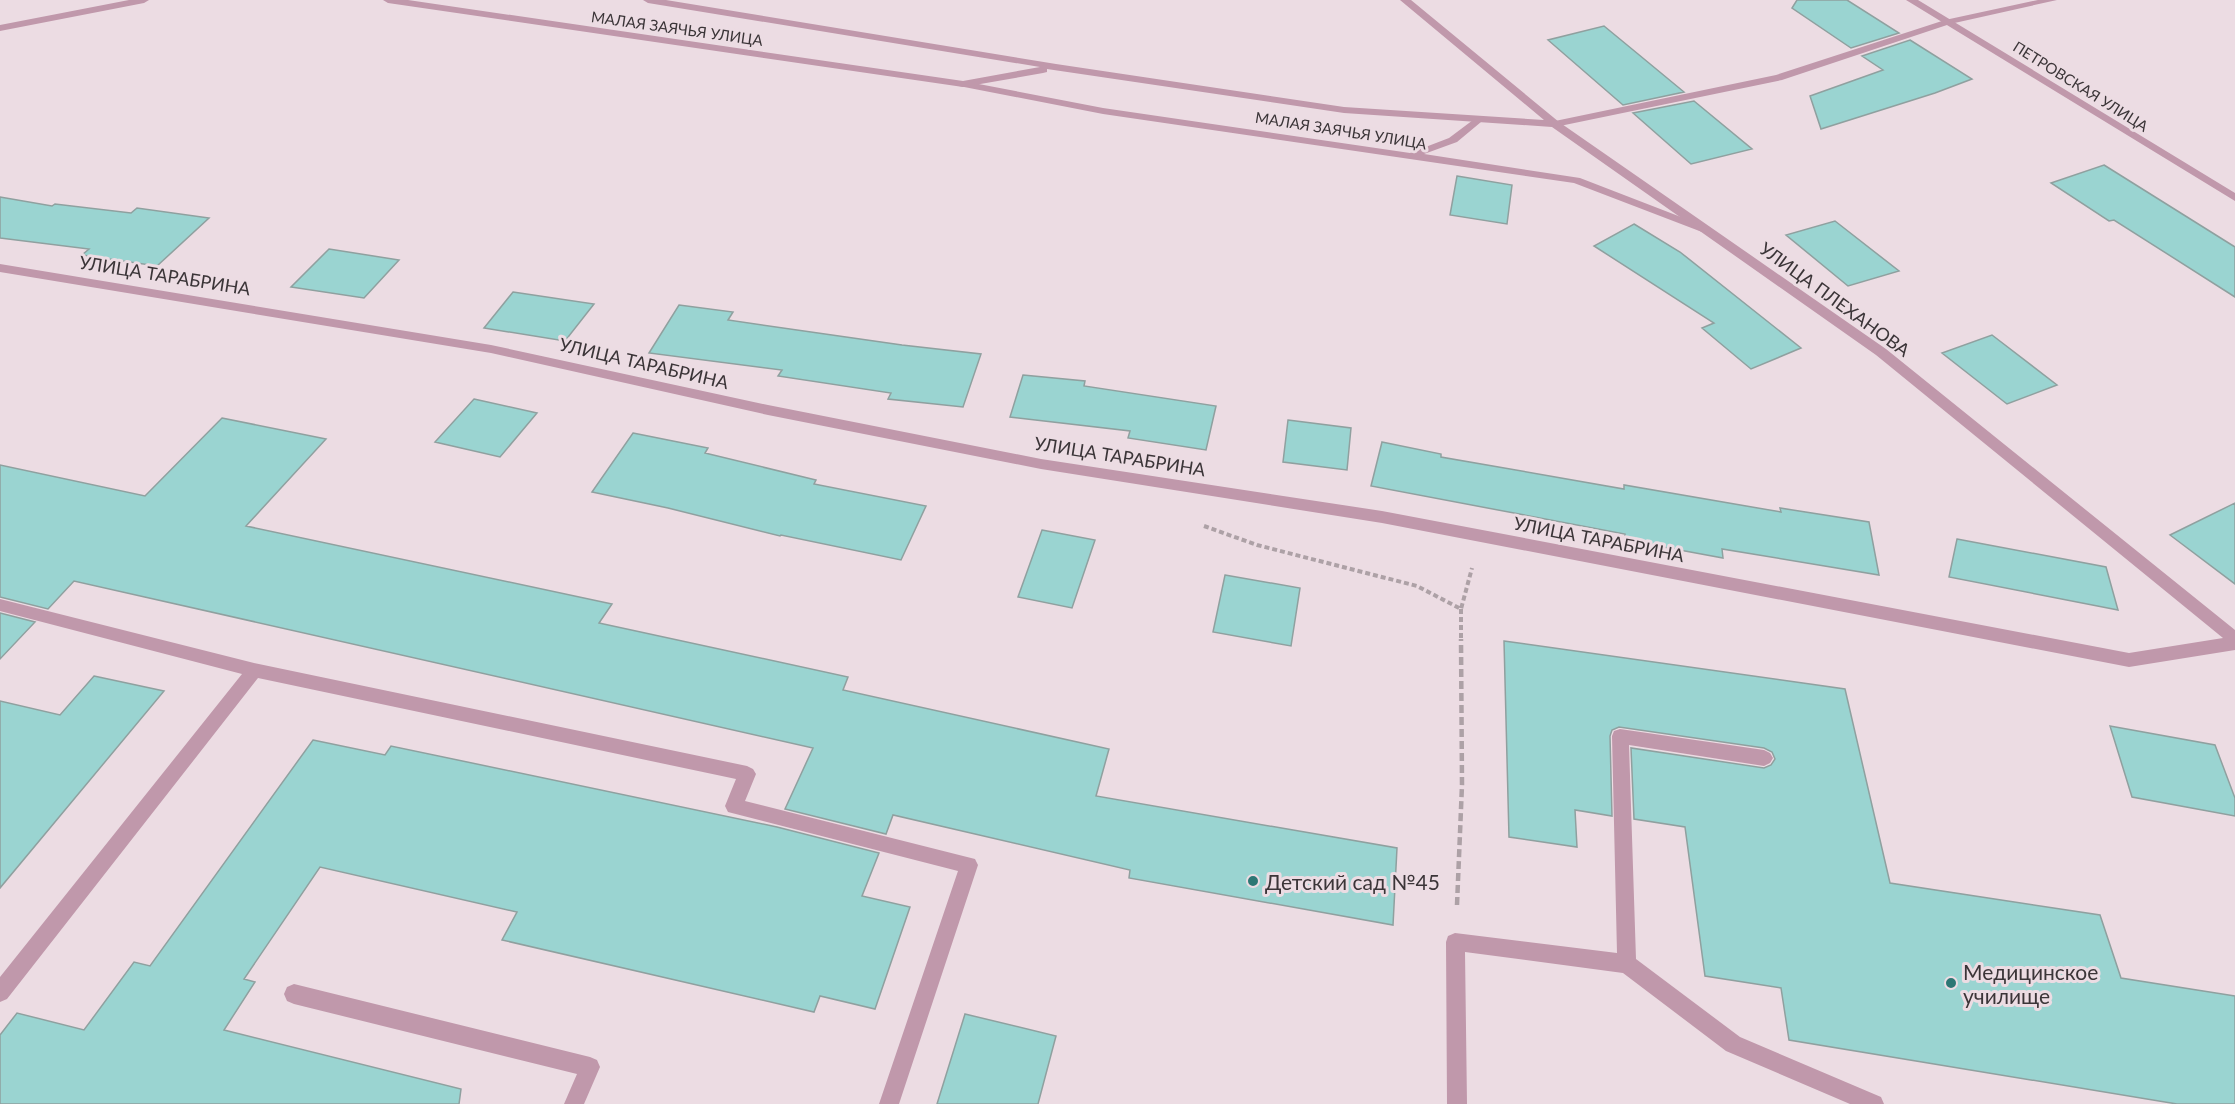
<svg xmlns="http://www.w3.org/2000/svg" width="2235" height="1104" font-family="Lato,sans-serif">
<style>
.building{fill:#9ad4d1;stroke:#8fa09f;stroke-width:1.5}
.lines{fill:none;stroke-linecap:round;stroke-linejoin:round}
.path-far1{stroke:#ada1a6;stroke-width:4;stroke-dasharray:5 3;stroke-linecap:butt}
.path{stroke:#ada1a6;stroke-width:4.5;stroke-dasharray:8 4;stroke-linecap:butt}
.lane{fill:#c098ab;fill-rule:evenodd}
.street{fill:#c098ab;fill-rule:evenodd}
.poi-dot{fill:#2d7774;stroke:#ecdce3;stroke-width:2}
.labels{text-anchor:middle;dominant-baseline:central;stroke-width:6;stroke-linejoin:round;paint-order:stroke}
.far-street-label{font-size:15px;fill:#3b3538;stroke:#ecdce3}
.street-label{font-size:18px;fill:#3b3538;stroke:#ecdce3}
.near-poi-label{font-size:21px;fill:#3b3538;stroke:#ecdce3;text-anchor:start}
</style>
<rect width="100%" height="100%" fill="#ecdce3"/>
<path class="building" d="M1797 0H1847L1899 33 1851 48 1792 8Z
M1604 26 1638 54 1684 92 1623 105 1548 40Z
M1910 40 1972 79 1935 93 1821 129 1810 96 1883 70 1862 56Z
M1694 101 1752 149 1691 164 1633 113Z
M2104 165 2235 247V297L2114 220 2109 221 2051 183Z
M1457 176 1512 185 1507 224 1450 215Z
M0 197 52 206 55 204 131 213 137 208 209 218 157 266 82 255 89 249 0 238Z
M1835 221 1899 271 1848 286 1786 235Z
M1634 224 1680 252 1801 348 1751 369 1702 328 1714 323 1594 246Z
M329 249 399 260 364 298 291 287Z
M513 292 594 304 565 341 484 328Z
M679 305 733 312 728 320 902 345 981 354 963 407 888 399 891 393 778 376 782 370 649 353Z
M1992 335 2057 385 2007 404 1942 353Z
M1023 375 1085 381 1084 386 1216 406 1206 450 1128 438 1130 431 1010 417Z
M474 399 537 413 500 457 435 442Z
M222 418 326 439 246 526 612 604 599 623 848 677 843 690 1109 749 1096 796 1397 848 1393 925 1129 878 1130 870 893 815 886 834 785 809 813 748 74 581 48 609 0 597V465L145 496Z
M1288 420 1351 428 1347 470 1283 462Z
M633 433 708 448 705 453 816 480 814 484 926 506 901 560 781 535 780 536 668 508 592 492Z
M1382 442 1441 454V457L1624 489V485L1781 512 1780 508 1869 522 1879 575 1722 549 1723 558 1625 540V534L1371 486Z
M2235 503V584L2170 535Z
M1042 530 1095 540 1072 608 1018 597Z
M1957 539 2106 567 2118 610 1949 577Z
M1225 575 1300 588 1291 646 1213 632Z
M0 613 35 622 0 659Z
M1504 641 1845 689 1890 883 2100 915 2121 978 2235 996V1104H2177L1789 1040 1781 988 1705 976 1685 827 1634 819 1631 748 1764 768 1771 765 1775 759 1772 752 1764 748 1619 727 1612 730 1610 736 1612 816 1575 810 1577 847 1509 837Z
M94 676 164 691 0 888V701L60 715Z
M2110 726 2215 745 2235 798V816L2132 797Z
M313 740 385 755 391 746 777 827 879 853 862 896 910 907 875 1009 820 996 814 1012 502 940 517 912 320 867 244 979 255 982 224 1030 461 1089 459 1104H0V1035L17 1013 84 1030 134 962 150 966Z
M965 1014 1056 1036 1038 1104H937Z"/>
<g class="lines">
<path class="path-far1" d="M1204 526 1257 545 1417 586 1461 609 1472 568
M1461 609V641"/>
<path class="path" d="M1457 905 1462 785 1461 639"/>
<path class="lane" d="M129 0H149L144 3 0 31V25Z
M2038 0H2057L1950 24 1782 80 1555 127 1550 124 1555 121 1776 75 1945 20Z
M963 81 1103 108 1410 153 1449 138 1477 117 1482 120 1481 122 1457 142 1424 154 1580 178 1712 229 1710 232H1702L1574 183 1103 114 959 86 958 84Z
M0 599 254 663 747 766 753 769 756 774 745 801 975 859 978 865 899 1104H879L958 871 728 812 725 806 736 779 258 678 7 999 0 1002V977L242 674 0 611Z
M1620 729 1764 750 1770 753 1773 758 1770 763 1764 766 1629 745 1636 959 1740 1037 1881 1097 1884 1104H1850L1726 1051 1623 973 1465 952 1467 1104H1447L1446 942 1448 936 1455 933 1617 953 1612 736 1614 731Z
M294 984 590 1057 597 1060 600 1067 584 1104H564L577 1074 294 1004 287 1001 284 994 287 987Z"/>
<path class="street" d="M383 0H408L963 81 1040 67 648 3 643 0H666L1056 64 1344 107 1544 120 1400 0H1411L1559 122 1886 349 2235 630V650L2129 667 1382 523 1041 469 768 415 491 353 0 272V264L491 345 768 405 1041 459 1382 511 2129 653 2223 638 1876 355 1552 127 1344 113 1047 69V72L1043 73 963 87 388 3Z
M1906 0H1918L2235 193V201Z"/>
</g>
<g class="poi-dot">
<circle cx="1253" cy="881" r="6"/>
<circle cx="1951" cy="983" r="6"/>
</g>
<g class="labels">
<g class="far-street-label">
<text transform="translate(677 28) rotate(8)">МАЛАЯ ЗАЯЧЬЯ УЛИЦА</text>
<text transform="translate(2081 86) rotate(32)">ПЕТРОВСКАЯ УЛИЦА</text>
<text transform="translate(1341 130) rotate(9)">МАЛАЯ ЗАЯЧЬЯ УЛИЦА</text>
</g>
<g class="street-label">
<text transform="translate(165 275) rotate(9)">УЛИЦА ТАРАБРИНА</text>
<text transform="translate(1835 299) rotate(36)">УЛИЦА ПЛЕХАНОВА</text>
<text transform="translate(644 363) rotate(13)">УЛИЦА ТАРАБРИНА</text>
<text transform="translate(1120 456) rotate(9)">УЛИЦА ТАРАБРИНА</text>
<text transform="translate(1599 539) rotate(11)">УЛИЦА ТАРАБРИНА</text>
</g>
<g class="near-poi-label">
<text x="1265" y="881">Детский сад №45</text>
<text x="1963" y="971">Медицинское<tspan x="1963" dy="24">училище</tspan></text>
</g>
</g>
</svg>
